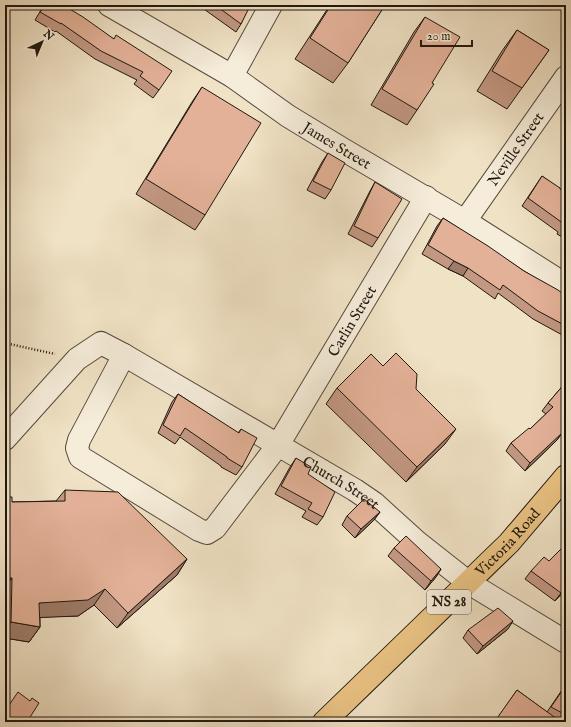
<svg xmlns="http://www.w3.org/2000/svg" width="571" height="727" font-family="'IM FELL English',serif">
<style>
.lines{fill:none;stroke-linecap:round;stroke-linejoin:round}
.minor-casing{stroke:#534a3c;stroke-width:24}
.major-casing{stroke:#1f170f;stroke-width:24}
.path{stroke:#1f170f;stroke-width:2.5;stroke-dasharray:1 2;stroke-linecap:butt}
.minor{stroke:#f5ecd9;stroke-width:22}
.major{stroke:#e8c182;stroke-width:22}
.wall{fill:#c39883;stroke:#1f170f}
.shaded-wall{fill:#9f7c6a;stroke:#1f170f}
.building{fill:#e3b198;stroke:#1f170f}
.labels{text-anchor:middle;dominant-baseline:central;stroke-width:4;stroke-linejoin:round;paint-order:stroke}
.shield{fill:#f5ecd9;stroke:#5f574c;stroke-width:1}
.shield-label{font-size:14px;font-weight:bold;fill:#1f170f}
.street-label{font-size:15px;fill:#1f170f;stroke:#f5ecd9}
</style>
<rect width="100%" height="100%" fill="#f0e2c5"/>
<filter id="stains"><feTurbulence type="fractalNoise" baseFrequency=".005" numOctaves="4"/><feColorMatrix values="0 0 0 0 .2 0 0 0 0 .09 0 0 0 0 .02 0 0 0 .5 -.17"/></filter>
<radialGradient id="worn" r=".72"><stop offset=".6" stop-color="#630" stop-opacity="0"/><stop offset="1" stop-color="#630" stop-opacity=".3"/></radialGradient>
<g class="lines">
<defs>
<g id="minor">
<path id="s1" d="M109 5 232 76 288 116 344 150 465 221 566 285"/>
<path d="M232 76 271 5"/>
<path id="s2" d="M465 221 566 77"/>
<path id="s3" d="M124 355 79 440 77 448 80 457 199 530 207 533 215 528 278 445 426 197"/>
<path id="s4" d="M5 439 77 359 101 343 124 355 355 490 374 503 417 542 469 583 566 642"/>
</g>
<g id="major">
<path id="s5" d="M324 722 509 543 566 476"/>
</g>
</defs>
<use href="#minor" class="minor-casing"/>
<use href="#major" class="major-casing"/>
<path class="path" d="M5 343 55 354"/>
<use href="#minor" class="minor"/>
<use href="#major" class="major"/>
</g>
<path class="wall" d="M44 5 114 39 159 90 153 98 134 84 137 80 95 59 56 31 55 32 35 20Z
M193 5H249L241 24 236 32 201 7 199 9Z
M330 5H385L348 63 333 83 295 59Z
M425 17 432 83 417 110 407 125 371 105 414 32Z
M517 30 549 50 507 109 477 91 502 51Z
M202 87 205 215 195 230 136 194 192 102Z
M328 153 331 190 325 199 307 190 322 162Z
M542 176 560 189 566 192V239L557 234 558 232 522 206Z
M375 182 378 238 372 247 348 234 370 191Z
M443 218 524 271 566 296V337L533 319 498 293 495 299 463 276 448 269 422 254 437 226Z
M566 363V372L562 369Z
M383 366 416 389 445 444 406 482 326 404 337 388Z
M566 382V428L557 440 525 471 506 451 511 443 530 429 546 414 542 411 548 403Z
M178 394 238 433 241 429 242 467 236 475 221 467V466L180 437 175 444 158 433 172 402Z
M296 458 308 474 323 517 317 525 302 517 306 511 275 494 290 467Z
M65 490 187 559 177 575 117 628 94 605 78 616 40 617V627L29 642 5 638V497L12 502 56 501Z
M380 512 374 520 355 538 342 525 347 516Z
M566 544V589L555 601 525 579 531 571 549 561Z
M394 548 441 569 436 577 425 590 388 556Z
M508 629 477 654 463 638 468 630Z
M566 684V722H495L517 690 547 712Z"/>
<path class="shaded-wall" d="M454 261 468 268 463 276 448 269Z
M566 427 557 440 525 471 530 463Z
M456 429 445 444 406 482 417 467Z
M380 512 374 520 355 538 361 529Z
M187 559 177 575 117 628 128 613Z
M441 569 436 577 425 590 431 581Z
M5 578H12L5 588Z
M566 587V589L555 601 561 593Z
M105 589 94 605 78 616 29 618 39 603Z
M513 621 508 629 477 654 483 646Z
M11 622 40 627 29 642 5 638V631Z"/>
<path class="building" d="M45 5H63L83 17 114 39 116 35 172 71 159 90 140 76 143 72 101 51 61 23V24L40 12Z
M215 5H249L250 6 241 24Z
M331 5H385L348 63 310 38Z
M425 17 460 37 432 83 434 84 417 110 382 89Z
M517 30 549 50 522 88 492 71Z
M202 87 261 123 205 215 146 179Z
M328 153 345 163 331 190 313 181Z
M542 176 560 188V189L566 192V228L563 226 564 224 528 198Z
M375 182 402 199 378 238 354 226Z
M443 218 488 246 524 271 558 290 566 296V326L538 311 503 285 500 290 468 268 454 261 428 245Z
M396 353 417 374 416 389 456 429 417 467 337 388 371 354 383 366Z
M566 382V427L563 432 530 463 511 443 529 428 530 429 553 407 548 403Z
M178 394 239 433 241 429 257 438 242 467 227 458V457L185 428 180 436 163 425Z
M296 458 311 467 308 474 335 492 323 517 308 509 312 503 281 486Z
M65 490 118 492 187 559 128 613 105 589 88 600 39 603 40 627 11 622 12 578H5V497H12V502L65 501Z
M364 499 380 512 361 529 347 516Z
M406 536 441 569 431 581 394 548Z
M566 544V587L561 593 531 571 544 557 549 561Z
M498 608 513 621 483 646 468 630Z
M566 685V715L551 707Z
M517 690 557 719 555 722H497L495 721Z
M18 692 30 701 32 698 39 703 27 722H5V711Z
M393 718 397 722H388Z"/>
<g class="labels">
<rect class="shield" x="427" y="590" width="44" height="24" rx="3"/>
<g class="shield-label">
<text x="449" y="602">NS 28</text>
</g>
<g class="street-label">
<text stroke="none"><textPath href="#s1" startOffset="268">James Street</textPath></text>
<text stroke="none"><textPath href="#s2" startOffset="88">Neville Street</textPath></text>
<text stroke="none"><textPath href="#s3" startOffset="520">Carlin Street</textPath></text>
<text stroke="none"><textPath href="#s4" startOffset="414">Church Street</textPath></text>
<text stroke="none"><textPath href="#s5" startOffset="257">Victoria Road</textPath></text>
</g>
</g>
<rect width="571" height="727" fill="none" stroke="#f0e2c5" stroke-width="20"/>
<rect x="6" y="6" width="559" height="715" fill="none" stroke="#1f170f" stroke-width="2"/>
<rect x="10" y="10" width="551" height="707" fill="none" stroke="#1f170f"/>
<g transform="translate(42 42) rotate(44)" stroke="#f5ecd9" stroke-width="3" paint-order="stroke">
<path d="M0-3L7 15L0 10L-7 15Z" fill="#1f170f"/>
<text y="-6" font-size="11" font-weight="bold" text-anchor="middle" fill="#1f170f">N</text>
</g>
<path d="M421 40v6h51v-6" fill="none" stroke="#1f170f" stroke-width="2"/>
<text x="427" y="40" font-size="12" fill="#1f170f" stroke="#f5ecd9" stroke-width="3" paint-order="stroke">20 m</text>
<rect width="100%" height="100%" filter="url(#stains)"/>
<rect width="100%" height="100%" fill="url(#worn)"/>
</svg>
